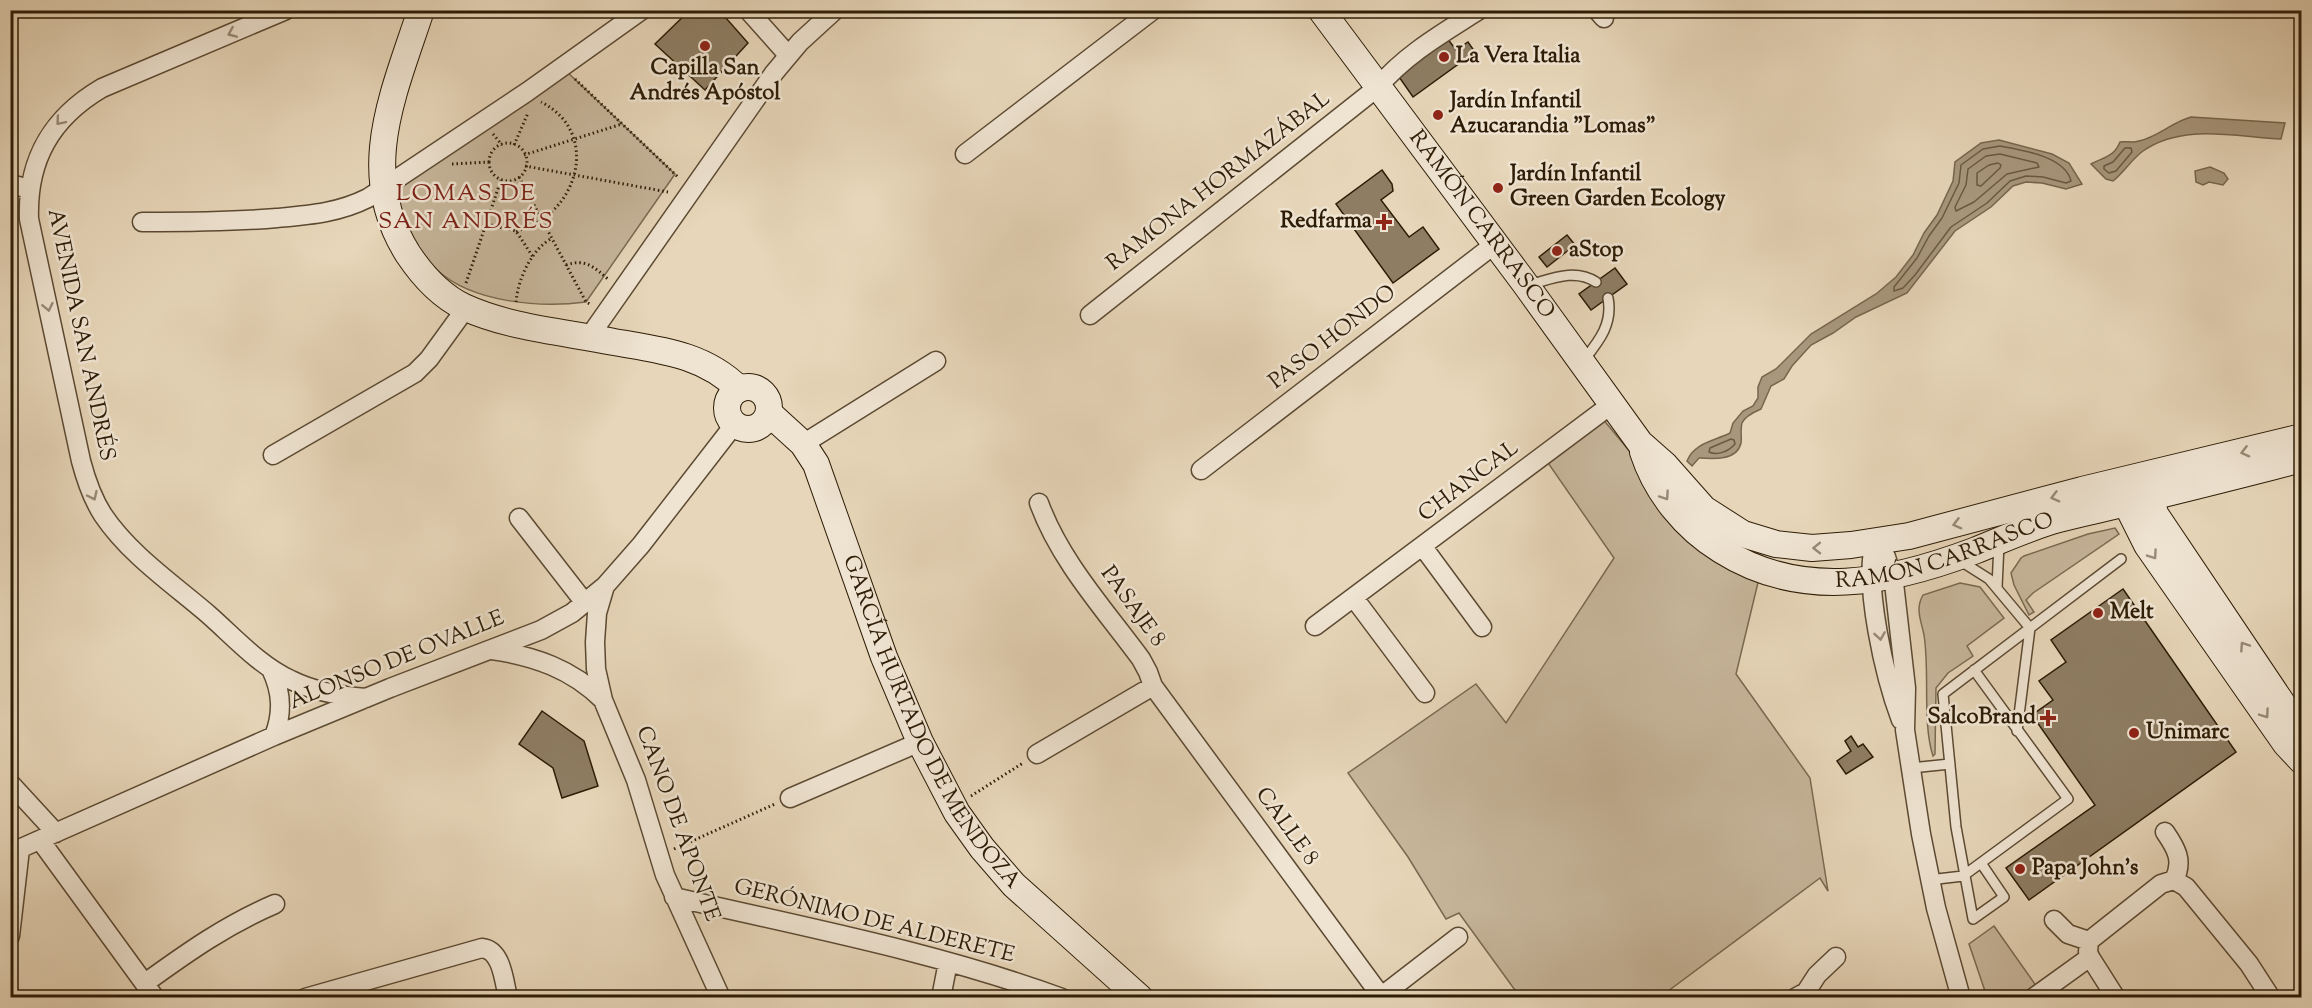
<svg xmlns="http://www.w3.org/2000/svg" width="2312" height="1008" font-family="'Sorts Mill Goudy',serif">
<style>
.green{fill:#c7b69b;stroke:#7a6950;stroke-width:1.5}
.water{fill:#a8977c;stroke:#77664d;stroke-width:1.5}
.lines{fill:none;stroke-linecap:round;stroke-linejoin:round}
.shore{stroke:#6a5a41;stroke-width:1.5}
.building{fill:#8e7d63;stroke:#2d1c06;stroke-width:1.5}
.lane-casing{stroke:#5c4a33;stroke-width:12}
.street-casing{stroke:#5c4a33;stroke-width:21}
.secondary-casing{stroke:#2d1c06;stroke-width:28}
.path{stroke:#2d1c06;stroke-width:3;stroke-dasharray:1.5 3;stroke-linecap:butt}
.lane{stroke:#efe4d2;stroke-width:9}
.street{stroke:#efe4d2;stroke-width:18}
.secondary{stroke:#efe4d2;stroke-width:26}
.oneway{stroke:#988a76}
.poi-dot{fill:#8f2418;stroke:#efe4d2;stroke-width:2}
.labels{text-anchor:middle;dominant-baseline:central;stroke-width:5;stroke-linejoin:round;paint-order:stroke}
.poi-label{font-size:22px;font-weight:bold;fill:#2d1c06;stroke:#efe4d2;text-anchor:start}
.street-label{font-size:22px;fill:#2d1c06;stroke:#efe4d2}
.neighbourhood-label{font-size:24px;letter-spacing:1.5px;fill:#7a1f14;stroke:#efe4d2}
</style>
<rect width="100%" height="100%" fill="#e7d6b9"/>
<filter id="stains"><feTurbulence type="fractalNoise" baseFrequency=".00333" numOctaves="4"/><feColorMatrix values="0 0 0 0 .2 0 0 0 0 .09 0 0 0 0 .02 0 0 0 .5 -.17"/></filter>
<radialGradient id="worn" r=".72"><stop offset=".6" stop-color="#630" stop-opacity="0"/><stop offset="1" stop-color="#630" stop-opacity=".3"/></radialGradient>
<path class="green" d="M564 69 675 174 586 302C541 308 473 303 437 270 413 248 402 217 390 187Z
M1602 418 1660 488 1761 570 1736 674 1810 778 1828 891 1820 878 1660 997H1520L1459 913 1446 919 1408 857 1348 773 1476 684 1506 723 1614 558 1546 460Z
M2115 528 2119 534 2033 593 2026 600 2034 612 2029 615 2014 585 2011 573 2021 558 2024 556 2088 534Z
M1960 583 1980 587 2004 618 1967 646 1973 656 1948 673 1936 688 1935 754 1933 756C1922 722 1930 672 1924 635 1921 620 1915 609 1923 595Z
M1994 926 2044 997H1987L1969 944Z"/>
<path class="water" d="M2191 117 2285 123 2281 139C2235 137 2183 123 2143 151 2132 159 2124 172 2113 181L2106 179 2091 164C2104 157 2114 157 2120 142 2126 141 2133 143 2139 141 2158 137 2172 122 2191 117Z
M1999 140 2052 154 2069 163 2082 184 2066 189 2042 183 2026 182 2013 186 1991 207 1955 231 1907 293 1856 317 1833 333 1811 345 1792 366 1784 379 1771 386 1761 409C1754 412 1745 416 1742 423 1740 429 1742 437 1741 443 1737 461 1713 459 1699 458L1692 466 1687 461C1694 443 1714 441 1730 433L1733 423 1743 411 1753 406 1758 398V387L1762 377 1776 369 1811 334 1876 294 1896 277 1913 255 1924 233 1937 215 1953 181 1955 162 1981 143Z
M2210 167 2224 173 2228 179 2223 185 2209 182 2203 185 2196 182 2195 171Z"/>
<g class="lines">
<path class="shore" d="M2000 146C2021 150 2065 156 2071 181L2066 183 2043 177 2026 176 2010 181 1987 203 1951 227 1915 275 1903 288 1894 291V287L1917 258 1929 236 1942 218 1959 183 1961 165 1983 149Z
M2125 148H2131L2132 152 2116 171 2109 173 2104 169V166L2113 162Z
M2000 154 2037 163 2039 167 2007 174 1974 202 1956 211 1955 207 1966 185 1968 169 1986 156Z
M1998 163 2001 165 2000 168 1981 186 1977 185V173L1989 165Z
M1731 439 1734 440 1735 444C1729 451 1718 456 1709 452L1710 448Z"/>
</g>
<path class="building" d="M690 10H710L714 16 717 13 726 18 748 43 705 90 655 44Z
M1447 38 1456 50 1468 42 1475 52 1413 97 1397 74Z
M1382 170 1392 184 1393 191 1381 200 1409 237 1423 227 1439 249 1393 283 1336 204Z
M1567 235 1575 245 1547 267 1539 257Z
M1615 268 1627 284 1591 310 1579 294Z
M2123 589 2236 752 2029 900 2006 868 2095 805 2032 715 2053 700 2039 681 2066 662 2051 640Z
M542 711 584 741 598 786 562 798 553 768 519 744Z
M1851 736 1858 747 1863 744 1873 757 1846 774 1837 761 1851 751 1845 741Z"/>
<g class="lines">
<defs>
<path id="lane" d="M1529 285C1551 279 1575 268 1596 282
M1584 360C1599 341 1613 324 1608 298
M1959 560 1989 579 2030 628 2017 731
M1997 587 1999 544
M1911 768 1950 764
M1981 863 2004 897 1973 919 1956 827 1943 694 2121 559
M1929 880 1963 876 2068 799 1974 670"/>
<path id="street" d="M286 10 102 88C51 118 27 160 29 219L81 461C86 480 92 498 103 515 130 555 173 584 209 615 235 638 260 666 291 680 315 692 340 696 366 698
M748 10 788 55
M1597 10 1604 18
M965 154 1153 10
M10 184 30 189
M142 222C187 222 232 222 277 218 310 215 338 213 368 198L527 92 642 10
M1090 315 1378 87C1406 54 1443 33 1479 10
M589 337 774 73 800 42 835 10
M803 444 936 361
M273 455 415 373 429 359 466 308
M1201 470 1495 244
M1039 503C1060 561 1105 610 1141 659L1148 672 1153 686 1381 996
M519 518 585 603
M1875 542 1886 557 1894 583 1906 688 1905 730 1921 834 1936 908 1961 998
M1875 542C1863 584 1885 678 1901 720
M1423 547 1482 627
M605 586 597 613 595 642 596 669 603 700 636 780 665 875 721 998
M1354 598 1425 693
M1315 626 1612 404
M492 650C534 656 572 669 603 700
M271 669C282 692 283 713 274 736
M1037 754 1153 686
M10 783 56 833
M790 798 920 742
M2165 832C2176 848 2184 861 2174 880
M40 840 155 998
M10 853 274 736 390 688 541 630 572 613 605 586 641 545 734 425
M674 897C804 927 936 952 1062 998
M2054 920 2068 934 2089 941
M10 936 20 849
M145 983C188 952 226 925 275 904
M305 998 482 948C502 950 504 981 508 998
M941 998 948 962
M1379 998 1458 937
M1795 998 1806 992 1817 975 1836 957
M2033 998 2090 957
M2116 998 2090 957 2088 952 2089 941 2161 884 2174 880 2186 887 2249 964 2271 998"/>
<g id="secondary">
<path d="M421 10C394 93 356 172 408 254 422 275 441 296 464 307 510 328 564 332 614 342 660 350 704 354 739 389"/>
<path id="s1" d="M1321 10 1526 285 1640 443 1665 465 1704 509 1743 534 1776 544 1812 548 1851 545 1909 536 2082 490 2302 437"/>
<circle cx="748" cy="408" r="21"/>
<path id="s2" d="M769 413 803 444 816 464 884 657 920 742 957 813 982 848 1014 885 1140 998"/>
<path id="s3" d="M1643 452C1656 492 1685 528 1721 550 1802 601 1889 583 1974 551 2002 540 2029 527 2059 519 2085 512 2112 507 2138 500 2193 487 2247 473 2302 459"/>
<path d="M2151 497 2155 514 2286 709 2302 728"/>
<path d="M2126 503 2147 545 2286 744 2302 761"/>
</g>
</defs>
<use href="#lane" class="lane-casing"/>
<use href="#street" class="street-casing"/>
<use href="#secondary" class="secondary-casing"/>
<path class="path" d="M575 79 679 178
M493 134 502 145
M489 162a19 19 0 1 1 38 0a19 19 0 1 1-38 0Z
M514 145 528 113
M524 155 622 124
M452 164 490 162
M525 166 668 192
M519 177 586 302 592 305
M487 224 516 231 533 257
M516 231C577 217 603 133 541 102
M566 265C586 258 595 268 609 280
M466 283 501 180
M516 302C518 279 531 250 552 238
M971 796 1023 763
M674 849 775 804"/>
<use href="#lane" class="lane"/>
<use href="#street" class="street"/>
<use href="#secondary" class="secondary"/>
</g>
<defs><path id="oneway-chevron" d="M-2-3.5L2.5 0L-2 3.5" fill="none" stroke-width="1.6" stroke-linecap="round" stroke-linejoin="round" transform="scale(1.5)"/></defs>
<g class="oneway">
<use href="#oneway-chevron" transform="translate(232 33) rotate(157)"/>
<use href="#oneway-chevron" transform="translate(60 121) rotate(130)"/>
<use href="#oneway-chevron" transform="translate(48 307) rotate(78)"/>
<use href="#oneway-chevron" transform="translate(2245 452) rotate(166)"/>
<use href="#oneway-chevron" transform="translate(93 496) rotate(65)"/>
<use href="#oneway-chevron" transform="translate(1665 496) rotate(56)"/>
<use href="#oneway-chevron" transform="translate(2055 497) rotate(165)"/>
<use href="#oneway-chevron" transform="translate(1957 524) rotate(165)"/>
<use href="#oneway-chevron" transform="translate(1817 548) rotate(179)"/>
<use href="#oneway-chevron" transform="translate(2153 555) rotate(55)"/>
<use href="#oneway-chevron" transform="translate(1880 636) rotate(81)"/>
<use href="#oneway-chevron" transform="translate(2244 646) rotate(-124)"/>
<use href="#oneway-chevron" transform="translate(2265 714) rotate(55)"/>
</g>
<g class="poi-dot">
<circle cx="705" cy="46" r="6"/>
<circle cx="1444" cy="57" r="6"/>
<circle cx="1438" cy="115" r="6"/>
<circle cx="1498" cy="188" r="6"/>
<path d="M1381 213h6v6h6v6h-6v6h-6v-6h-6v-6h6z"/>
<circle cx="1557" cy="251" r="6"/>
<circle cx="2098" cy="613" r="6"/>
<path d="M2045 709h6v6h6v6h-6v6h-6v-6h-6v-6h6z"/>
<circle cx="2134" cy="733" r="6"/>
<circle cx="2020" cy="869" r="6"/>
</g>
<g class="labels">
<g class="poi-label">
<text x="1456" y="57">La Vera Italia</text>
<text x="705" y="69" text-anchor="middle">Capilla San<tspan x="705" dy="25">Andrés Apóstol</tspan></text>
<text x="1450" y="102">Jardín Infantil<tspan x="1450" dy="25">Azucarandia "Lomas"</tspan></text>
<text x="1510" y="175">Jardín Infantil<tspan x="1510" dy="25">Green Garden Ecology</tspan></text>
<text x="1372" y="222" text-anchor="end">Redfarma</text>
<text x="1569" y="251">aStop</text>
<text x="2110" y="613">Melt</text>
<text x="2036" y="718" text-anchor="end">SalcoBrand</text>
<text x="2146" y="733">Unimarc</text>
<text x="2032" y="869">Papa John's</text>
</g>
<g class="street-label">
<text transform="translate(1219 182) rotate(-38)">RAMONA HORMAZÁBAL</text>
<text stroke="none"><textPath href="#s1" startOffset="268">RAMÓN CARRASCO</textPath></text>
<text transform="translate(80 335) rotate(78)">AVENIDA SAN ANDRÉS</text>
<text transform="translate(1333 338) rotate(-38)">PASO HONDO</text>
<text transform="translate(1469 482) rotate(-37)">CHANCAL</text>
<text stroke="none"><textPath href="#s3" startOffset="362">RAMÓN CARRASCO</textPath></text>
<text transform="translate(1132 607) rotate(54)">PASAJE 8</text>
<text transform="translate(397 661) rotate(-22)">ALONSO DE OVALLE</text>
<text stroke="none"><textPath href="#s2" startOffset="354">GARCÍA HURTADO DE MENDOZA</textPath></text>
<text transform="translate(677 824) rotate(70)">CANO DE APONTE</text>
<text transform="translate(1286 827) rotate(54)">CALLE 8</text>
<text transform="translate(874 922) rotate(14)">GERÓNIMO DE ALDERETE</text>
</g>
<g class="neighbourhood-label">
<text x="466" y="194">LOMAS DE<tspan x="466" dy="28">SAN ANDRÉS</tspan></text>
</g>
</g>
<rect width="2312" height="1008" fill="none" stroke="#e7d6b9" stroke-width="36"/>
<rect x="12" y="12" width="2288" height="984" fill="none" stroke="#2d1c06" stroke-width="3"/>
<rect x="18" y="18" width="2276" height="972" fill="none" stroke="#2d1c06" stroke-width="1.5"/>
<rect width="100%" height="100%" filter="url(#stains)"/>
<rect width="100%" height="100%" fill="url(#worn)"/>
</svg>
